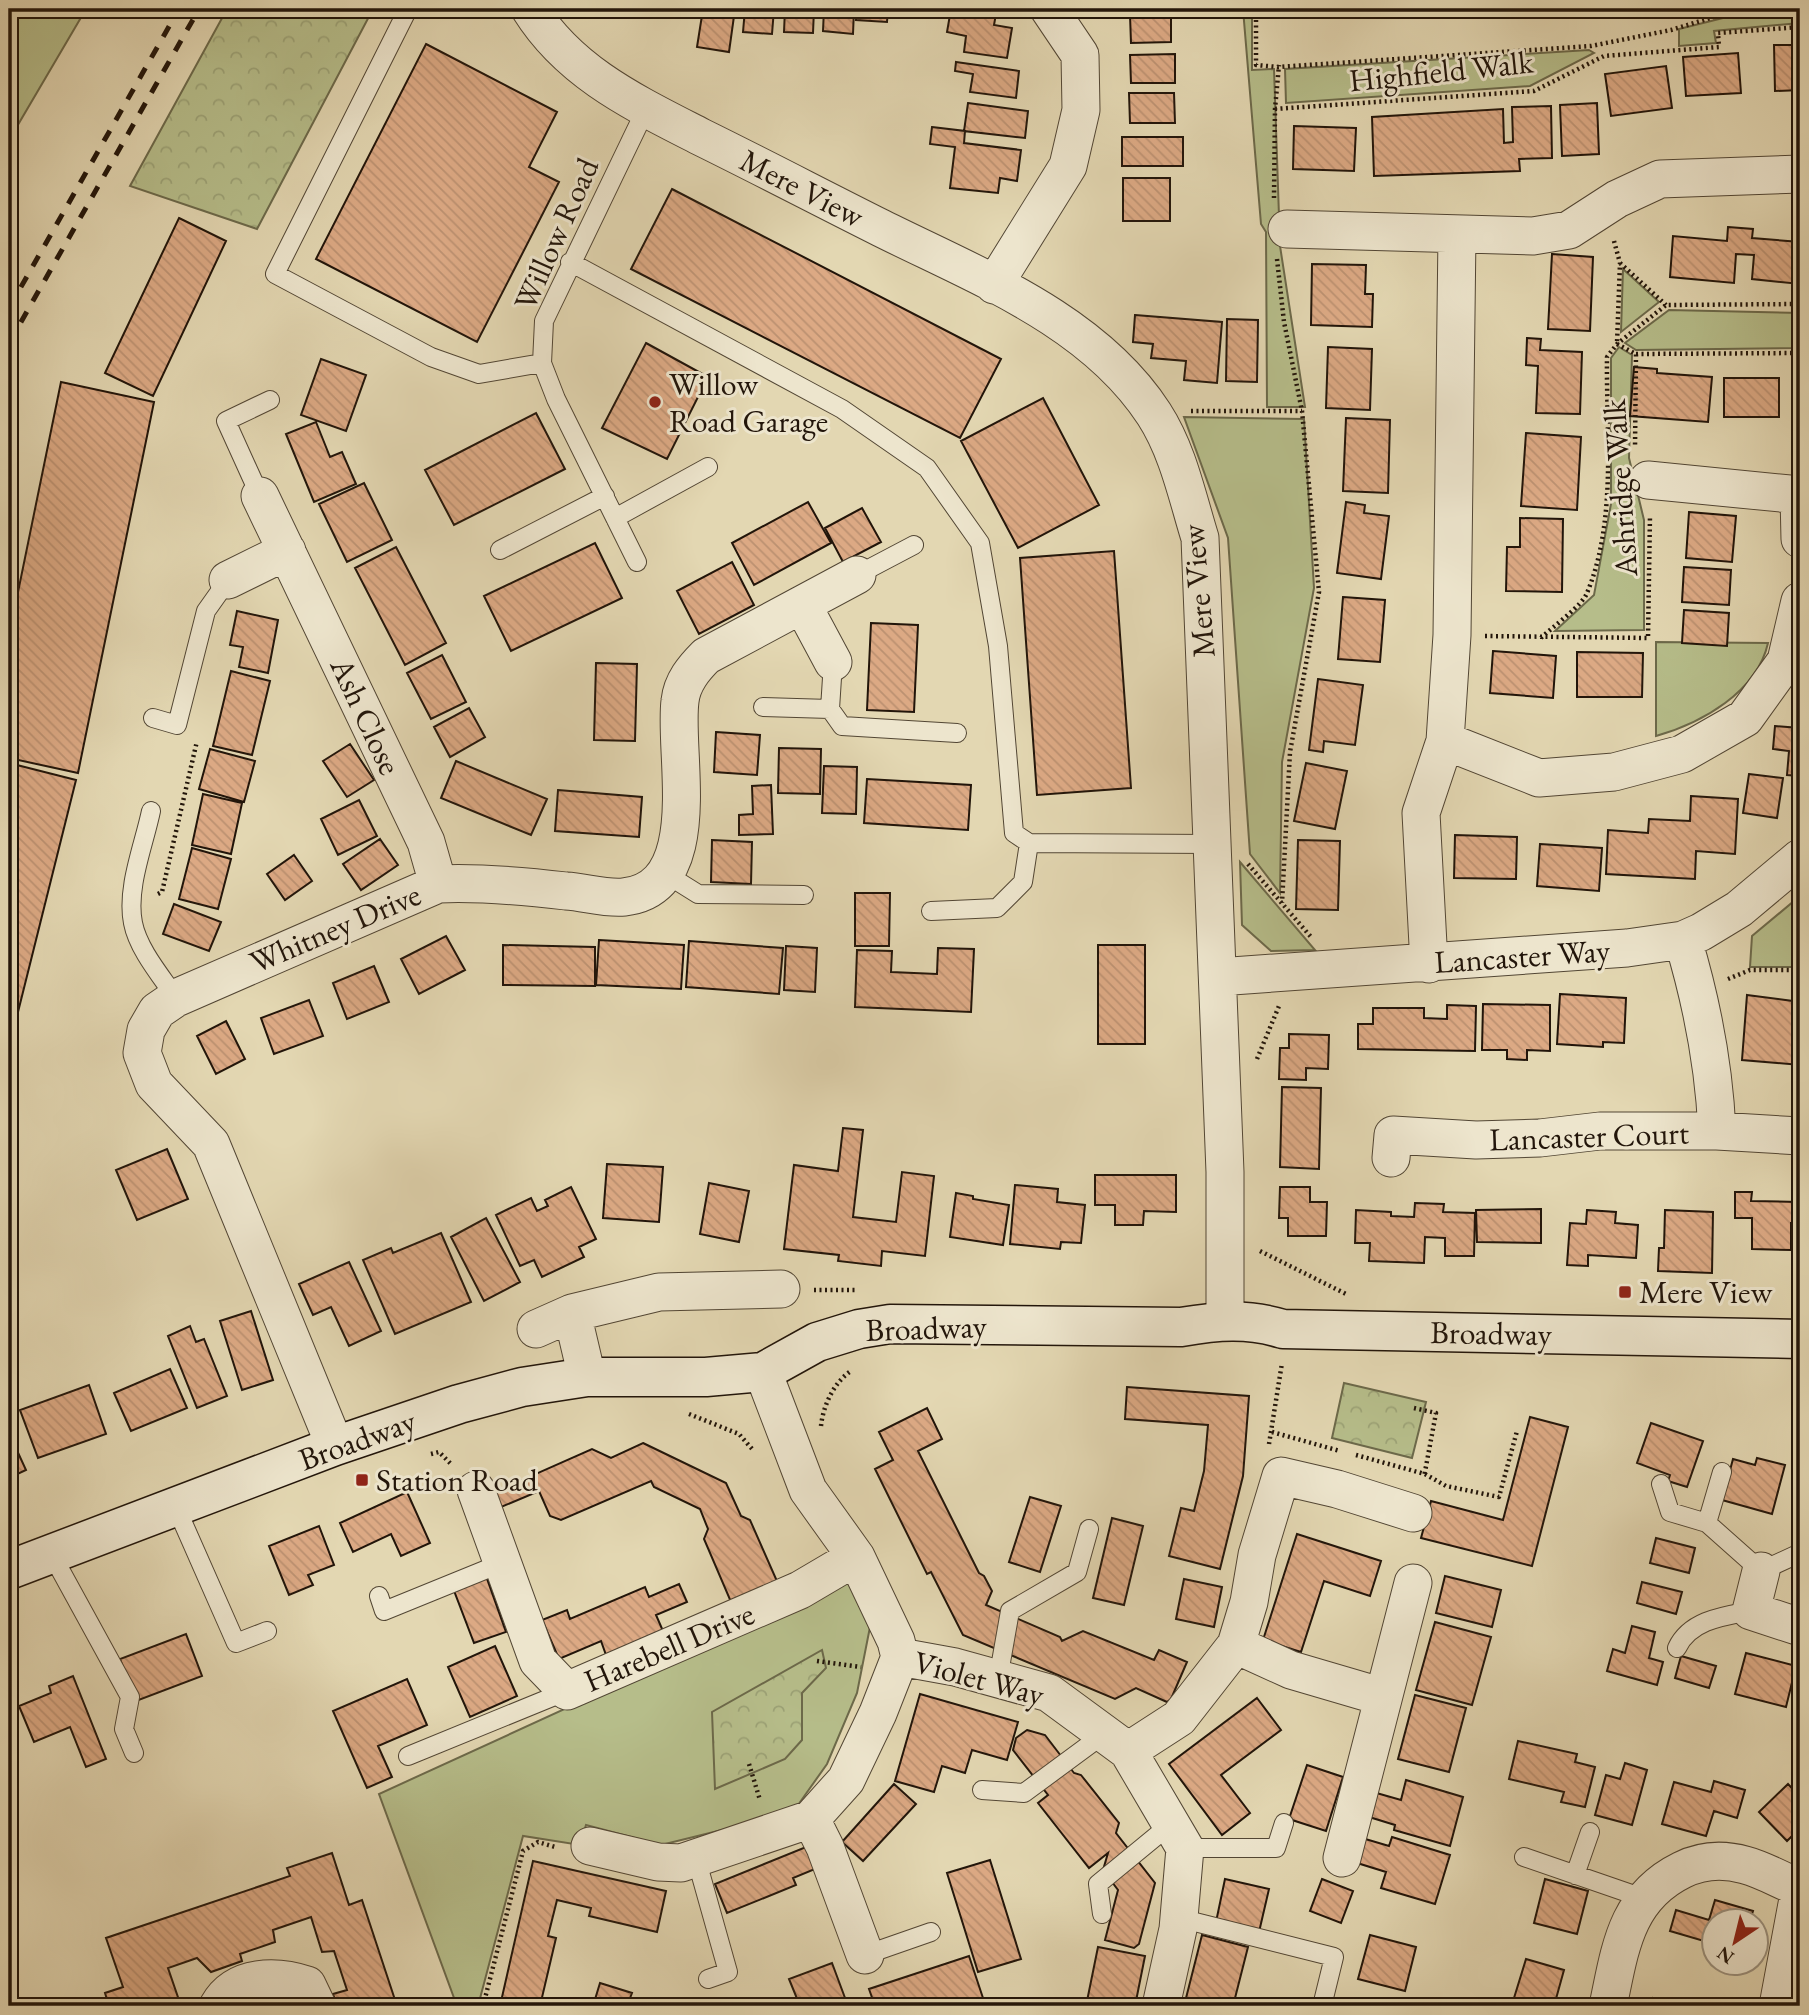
<svg xmlns="http://www.w3.org/2000/svg" width="1809" height="2015" font-family="'EB Garamond',serif">
<style>
.grass{fill:#b6bd8a;stroke:#6c694a;stroke-width:2}
.forest{fill:url(#forest-crowns);stroke:#6c694a;stroke-width:2}
.building{fill:url(#building-back-hatch);stroke:#22150a;stroke-width:2}
.lines{fill:none;stroke-linecap:round;stroke-linejoin:round}
.lane-casing{stroke:#524634;stroke-width:20}
.street-casing{stroke:#524634;stroke-width:39}
.secondary-casing{stroke:#22150a;stroke-width:41}
.path{stroke:#22150a;stroke-width:4.5;stroke-dasharray:2 3.5;stroke-linecap:butt}
.lane{stroke:#ede5cd;stroke-width:18}
.street{stroke:#ede5cd;stroke-width:37}
.secondary{stroke:#ede5cd;stroke-width:38}
.rail{stroke:#22150a;stroke-width:5;stroke-dasharray:12 12;stroke-linecap:butt}
.poi-dot{fill:#8f2418;stroke:#ede5cd;stroke-width:2.5}
.labels{text-anchor:middle;dominant-baseline:central;stroke-width:6;stroke-linejoin:round;paint-order:stroke}
.street-label{font-size:32px;fill:#22150a;stroke:#ede5cd}
.poi-label{font-size:32px;fill:#22150a;stroke:#ede5cd;text-anchor:start}
</style>
<defs>
<pattern id="forest-crowns" width="20" height="18" patternUnits="userSpaceOnUse" patternTransform="scale(1.75)"><rect width="20" height="18" fill="#b6bd8a"/><path d="M2 6a3 3 0 1 1 6 0M12 15a3 3 0 1 1 6 0" fill="none" stroke="#9ca276"/></pattern>
<pattern id="building-back-hatch" width="6" height="6" patternUnits="userSpaceOnUse" patternTransform="scale(1.75)"><rect width="6" height="6" fill="#dca984"/><path d="M-1 5l2 2M0 0l6 6M5-1l2 2" fill="none" stroke="#bc9171"/></pattern>
</defs>
<rect width="100%" height="100%" fill="#e3d7b2"/>
<filter id="stains"><feTurbulence type="fractalNoise" baseFrequency=".00286" numOctaves="4"/><feColorMatrix values="0 0 0 0 .2 0 0 0 0 .09 0 0 0 0 .02 0 0 0 .5 -.17"/></filter>
<radialGradient id="worn" r=".72"><stop offset=".6" stop-color="#630" stop-opacity="0"/><stop offset="1" stop-color="#630" stop-opacity=".3"/></radialGradient>
<path class="grass" d="M9 9H86L9 140Z
M1243 9H1252V70L1274 69 1280 246 1305 407H1267L1266 232 1261 224Z
M1759 9H1800V23L1714 31 1716 43 1679 46V29Z
M1589 50 1594 53 1530 86 1286 103 1285 69Z
M1623 269 1659 302 1621 332Z
M1669 310 1800 313V348L1636 350 1625 343Z
M1619 347 1632 355 1629 458 1644 520V630L1555 631 1594 595 1611 504V358Z
M1184 417 1304 419 1314 588 1282 762 1280 893 1250 854 1228 538Z
M1656 642 1768 643C1757 692 1702 723 1656 736Z
M1240 862 1315 950 1271 951 1242 925Z
M1800 896V967H1750L1752 936Z
M853 1577 870 1627 857 1693 827 1764 798 1805 726 1829 661 1845 586 1825 580 1845 523 1836 478 2006H457L379 1794Z
M273 1996 290 1999 293 2006H244L247 2002Z"/>
<path class="forest" d="M227 9H373L257 229 130 186Z
M1344 1383 1426 1402 1412 1458 1332 1438Z
M822 1650 826 1668 802 1693V1740L785 1759 715 1789 712 1712Z"/>
<path class="building" d="M617 9H654L653 14Z
M703 9H735L729 52 697 47Z
M745 9H774L772 34 743 32Z
M785 9H814L813 33 784 32Z
M824 9H854L853 34 823 31Z
M857 9H888L887 22 856 20Z
M951 9 996 14 994 25 1012 28 1007 58 964 52 966 36 947 32Z
M1171 14V42L1131 43 1130 15Z
M426 44 557 112 529 167 559 182 477 342 316 259Z
M1774 45H1800V90L1775 91Z
M1738 53 1741 93 1686 96 1683 57Z
M1175 54V83H1131L1130 55Z
M956 62 1019 71 1016 98 970 92 973 74 955 71Z
M1666 66 1672 108 1611 116 1605 74Z
M1129 93H1174L1175 123H1130Z
M968 103 1028 111 1025 138 964 131Z
M1597 103 1599 154 1562 156 1560 105Z
M1551 106 1552 158 1519 159 1520 171 1374 176 1372 117 1503 109 1504 143 1513 142 1512 107Z
M1294 126 1356 128 1354 171 1293 169Z
M932 127 965 131 964 143 1021 150 1017 181 1000 178 998 193 950 188 955 147 930 144Z
M1122 137H1183V166H1122Z
M1123 178H1170V221H1123Z
M672 189 1001 359 960 438 631 269Z
M179 218 226 241 153 396 105 373Z
M1728 227 1753 229 1752 238 1800 242V284L1752 279 1754 255 1736 254 1734 283 1670 277 1673 236 1727 241Z
M1552 254 1593 257 1590 331 1548 329Z
M1312 264 1366 265 1365 294H1373L1372 327 1311 325Z
M1135 315 1222 322 1217 383 1184 380 1186 361 1151 358 1153 344 1133 342Z
M1227 319 1258 320 1257 382 1226 381Z
M1527 338 1541 339 1540 350 1582 352 1580 414 1536 413 1538 366 1526 365Z
M646 343 708 377 667 459 602 428Z
M1328 347 1372 349 1370 410 1326 408Z
M321 359 366 375 346 431 301 415Z
M1634 367 1657 369V373L1712 377 1708 422 1630 416Z
M1724 378H1779V417H1724Z
M61 382 154 402 78 773 9 758V636Z
M1043 398 1099 505 1018 548 961 441Z
M536 413 565 469 454 525 425 470Z
M1346 418 1390 420 1388 493 1343 491Z
M316 422 330 457 342 452 356 484 314 502 286 434Z
M1526 433 1581 437 1577 510 1521 506Z
M364 483 392 540 347 562 319 504Z
M808 502 831 543 754 585 732 543Z
M1346 502 1365 505 1364 513 1389 516 1381 579 1337 573Z
M862 508 881 542 843 562 825 528Z
M1689 512 1736 516 1732 562 1686 558Z
M1520 518 1563 519 1562 592 1506 591 1507 547H1520Z
M595 543 622 598 511 651 484 596Z
M396 547 446 643 405 665 355 568Z
M1114 551 1131 788 1037 795 1020 558Z
M732 562 754 605 699 634 677 591Z
M1684 567 1731 570 1729 605 1682 602Z
M1343 597 1385 600 1380 662 1338 659Z
M1684 610 1729 613 1727 646 1682 643Z
M237 611 278 620 268 673 239 667 243 647 230 645Z
M871 623 918 625 914 712 867 710Z
M1493 651 1556 656 1553 698 1490 693Z
M1577 652 1643 653 1642 697H1577Z
M442 655 466 702 431 719 407 673Z
M596 663 637 664 635 741 594 740Z
M231 671 270 681 252 755 213 746Z
M1318 679 1363 685 1355 745 1324 741 1323 752 1309 750Z
M469 708 485 737 450 757 434 727Z
M1775 726 1800 728V776L1787 775 1789 751 1773 749Z
M716 732 760 735 757 775 714 772Z
M350 744 374 780 347 797 323 761Z
M779 748 821 749 820 794 778 793Z
M210 749 255 761 244 802 199 789Z
M456 761 547 799 531 835 441 798Z
M9 763 76 780 9 1048Z
M1306 763 1347 771 1335 829 1294 821Z
M824 766 857 767 856 814 822 813Z
M1749 774 1783 778 1777 818 1743 813Z
M867 779 971 785 968 830 864 823Z
M771 785 773 834 739 835V815L753 814 752 786Z
M558 790 642 797 639 837 555 831Z
M203 794 242 803 231 854 192 845Z
M1691 796 1738 799 1735 854 1696 851 1695 879 1606 874 1608 830 1648 833 1649 819 1690 821Z
M359 800 377 836 338 855 321 819Z
M1455 835 1517 837 1516 879 1454 878Z
M380 839 398 865 361 890 343 864Z
M712 840 752 842 751 884 711 882Z
M1298 840 1340 841 1338 910 1296 909Z
M1540 844 1602 848 1599 891 1537 886Z
M192 848 231 859 218 909 179 899Z
M294 855 312 881 285 900 267 874Z
M855 893H890L889 946H855Z
M174 904 221 922 209 951 163 934Z
M446 936 465 970 419 994 401 959Z
M599 940 684 945 681 989 596 985Z
M689 941 783 948 779 994 686 987Z
M503 945 595 947V986L503 985Z
M1098 945H1145V1044H1098Z
M786 946 817 948 815 992 784 990Z
M938 948 974 949 971 1012 855 1007 857 950 892 951 891 972 937 974Z
M374 966 389 1002 347 1019 333 983Z
M1560 994 1626 998 1624 1043 1603 1042V1047L1557 1044Z
M1747 995 1800 1002V1065L1742 1060Z
M309 1000 323 1036 274 1054 261 1018Z
M1483 1004 1550 1005V1051L1527 1050V1060L1507 1059V1050H1482Z
M1447 1005 1476 1006 1475 1051 1358 1049V1024H1373V1008H1424V1018L1447 1019Z
M226 1021 245 1059 216 1074 197 1036Z
M1289 1034 1329 1035 1328 1069 1306 1068V1080L1279 1079 1280 1048H1289Z
M1282 1087 1321 1088 1319 1169 1280 1167Z
M843 1128 863 1130 853 1217 896 1222 902 1172 934 1176 925 1256 882 1251 881 1266 838 1261 839 1255 784 1249 794 1165 838 1171Z
M167 1149 188 1199 137 1220 116 1170Z
M607 1164 663 1167 659 1222 603 1218Z
M1095 1175H1176V1212L1144 1211 1143 1225H1115V1205H1095Z
M709 1183 749 1191 739 1242 700 1234Z
M1015 1185 1058 1189 1057 1202 1085 1205 1081 1243 1061 1242 1060 1249 1010 1244Z
M571 1187 596 1239 579 1247 584 1257 542 1277 534 1260 520 1266 496 1215 531 1198 537 1211 548 1206 545 1200Z
M1280 1187H1310V1202H1327L1326 1236H1288V1218H1279Z
M1735 1192H1752L1751 1201 1798 1202V1223H1791V1250L1752 1249V1218H1735Z
M956 1193 973 1196V1199L1009 1205 1003 1245 950 1237Z
M1415 1203 1444 1204 1443 1212 1475 1213 1474 1256H1445V1238L1425 1237 1424 1263 1369 1261 1370 1243H1355L1356 1210 1391 1212V1216L1414 1217Z
M1541 1209V1243L1477 1242 1476 1210Z
M1587 1210 1616 1212 1615 1223 1638 1225 1636 1258 1588 1255V1266L1567 1265 1570 1223 1586 1224Z
M1665 1210 1713 1212 1712 1273 1658 1271 1659 1248H1664Z
M486 1218 520 1282 484 1301 451 1237Z
M441 1233 471 1302 395 1334 363 1260 391 1248 393 1253Z
M349 1262 381 1331 349 1346 331 1307 313 1315 299 1284Z
M251 1311 273 1380 242 1390 220 1321Z
M190 1326 196 1342 204 1339 227 1396 197 1408 168 1336Z
M170 1369 187 1408 131 1431 114 1393Z
M89 1385 106 1434 38 1458 20 1410Z
M1127 1387 1249 1396 1243 1476 1220 1569 1169 1556 1181 1508 1194 1511 1204 1471 1208 1425 1125 1419Z
M927 1408 942 1439 918 1451 979 1573 984 1576 992 1591 986 1605 1060 1637 1062 1641 1083 1631 1154 1660 1159 1650 1187 1662 1171 1699 1167 1702 1136 1688 1115 1699 963 1635 931 1572 927 1574 875 1469 893 1460 879 1432Z
M1530 1417 1568 1427 1532 1566 1421 1538 1431 1501 1503 1520Z
M1651 1423 1703 1441 1687 1487 1668 1481 1670 1475 1637 1463Z
M9 1433 26 1470 9 1478Z
M643 1443 726 1483 741 1516 750 1520 780 1588 734 1609 704 1539 708 1529 700 1509 654 1487 651 1481 561 1520 550 1516 539 1491 501 1507 495 1492 592 1449 611 1458Z
M1757 1458 1785 1465 1772 1514 1722 1500 1733 1459 1755 1465Z
M1800 1468V1494L1793 1492Z
M407 1492 430 1543 401 1556 391 1534 353 1552 340 1523Z
M1030 1497 1061 1506 1040 1572 1009 1562Z
M1112 1518 1143 1526 1124 1605 1093 1598Z
M319 1526 334 1565 308 1575 313 1585 289 1595 269 1546Z
M1297 1534 1381 1561 1370 1596 1324 1581 1301 1652 1263 1640Z
M1656 1538 1695 1548 1689 1573 1650 1563Z
M486 1576 506 1632 474 1643 453 1588Z
M1445 1576 1501 1590 1492 1627 1436 1613Z
M1184 1579 1222 1587 1214 1627 1176 1619Z
M1642 1582 1682 1592 1676 1614 1637 1603Z
M679 1584 687 1602 656 1615 663 1631 606 1655 601 1641 559 1659 542 1620 567 1610 570 1619 645 1587 649 1597Z
M1435 1622 1491 1637 1472 1705 1416 1690Z
M1632 1626 1655 1632 1649 1658 1663 1662 1657 1685 1607 1671 1613 1649 1625 1653Z
M186 1634 202 1676 136 1701 120 1659Z
M495 1646 517 1696 470 1717 448 1667Z
M1746 1653 1796 1666 1786 1707 1735 1694Z
M1681 1656 1716 1666 1709 1688 1675 1678Z
M73 1676 106 1759 86 1767 70 1727 34 1742 19 1706 51 1693 49 1686Z
M407 1679 427 1725 378 1746 392 1777 367 1788 333 1711Z
M920 1694 1018 1722 1007 1760 972 1750 965 1773 942 1766 934 1792 895 1781Z
M1415 1695 1466 1708 1449 1772 1398 1759Z
M1257 1698 1281 1730 1221 1775 1250 1813 1222 1835 1169 1764Z
M1027 1730 1045 1735 1074 1773 1081 1775 1119 1823 1116 1833 1155 1883 1139 1944 1134 1948 1105 1940 1118 1890 1103 1870 1108 1853 1089 1868 1038 1803 1048 1795 1013 1750 1016 1738Z
M1518 1741 1577 1754 1575 1762 1595 1767 1585 1807 1561 1802 1564 1792 1509 1779Z
M1625 1763 1647 1770 1632 1825 1595 1815 1606 1775 1620 1779Z
M1307 1765 1343 1777 1326 1831 1289 1819Z
M1406 1780 1463 1797 1450 1846 1394 1830 1395 1825 1366 1816 1373 1792 1401 1800Z
M1714 1781 1745 1790 1737 1818 1714 1811 1706 1836 1662 1824 1674 1782 1711 1792Z
M894 1784 916 1804 863 1861 842 1842Z
M1788 1784 1800 1797V1828L1787 1841 1759 1812Z
M1392 1837 1450 1855 1435 1904 1381 1888 1386 1872 1354 1862 1362 1838 1389 1846Z
M806 1847 815 1869 793 1878 796 1885 727 1913 715 1884Z
M332 1853 349 1905 362 1900 397 2006H337L333 1994 347 1990 334 1951 322 1952 311 1917 273 1930 275 1942 240 1954 242 1961 211 1972 197 1958 168 1968 181 2006H109L105 1993 123 1987 106 1938 290 1876 287 1868Z
M990 1860 1021 1959 978 1972 947 1873Z
M533 1861 666 1891 657 1932 589 1916 591 1908 557 1900 548 1936 556 1938 540 2006H500Z
M1225 1879 1269 1889 1259 1932 1216 1922Z
M1322 1879 1353 1891 1341 1923 1310 1911Z
M1545 1879 1588 1891 1577 1934 1534 1923Z
M1715 1900 1753 1911 1750 1920H1714V1944L1670 1931 1676 1910 1709 1920Z
M1202 1935 1248 1947 1233 2006H1184Z
M1370 1935 1416 1947 1405 1991 1358 1979Z
M1098 1947 1145 1956 1135 2006H1086Z
M969 1956 983 1998 959 2006H875L869 1989Z
M1526 1959 1564 1970 1554 2006H1541L1514 1998Z
M832 1963 848 2006H800L789 1979Z
M600 1983 632 1993 627 2006H593Z
M1653 1998 1687 2006H1651Z"/>
<g class="lines">
<defs>
<path id="lane" d="M408 9 275 274 431 357 479 374 542 363
M570 262 842 409 927 468 980 543 998 646 1014 833 1029 843 1213 844
M260 496 226 421 270 400
M615 518 708 467
M500 550 605 496
M637 562 556 399 542 363 544 321 646 109
M857 575 914 545
M833 662 830 709 842 726 957 733
M763 707 830 709
M153 718 177 725 206 611 228 580
M151 811C144 845 126 888 133 923 138 949 161 976 176 998
M666 874 698 894 804 895
M931 911 997 908 1023 882 1029 843
M1722 1472 1707 1523 1761 1571 1800 1553
M1661 1484 1670 1512 1707 1523
M176 1507 236 1643 267 1631
M51 1553 130 1697 124 1729 134 1753
M379 1596 384 1611 502 1563
M1677 1648C1690 1620 1724 1616 1751 1611
M998 1679 1010 1611 1077 1572 1089 1529
M408 1756 567 1691
M982 1790 1024 1793 1104 1734
M1185 1848H1276L1284 1823
M1524 1857 1643 1898
M696 1858 728 1972 708 1979
M1575 1875 1590 1832
M1102 1914 1098 1884 1171 1824
M1179 1918 1334 1957 1322 2006
M865 1955 931 1932"/>
<path id="street" d="M530 9C570 73 635 103 701 137 762 167 821 198 881 228 977 276 1093 320 1154 414 1178 451 1187 496 1200 538L1225 1172V1319
M1287 229 1533 236 1569 230 1617 199 1660 179 1800 174
M994 285 1068 166 1081 110 1080 55 1049 9
M1648 480 1800 495
M260 496 426 842 438 884
M1799 496 1800 539
M228 580 287 551
M803 606 833 662
M1445 741 1539 778 1614 772 1682 754 1745 718 1786 661 1800 601
M1683 940C1702 1003 1714 1066 1717 1131
M1429 964 1421 813 1445 741 1452 635 1457 234
M1218 977 1627 948 1683 940 1701 932 1739 909 1800 858
M1391 1158 1393 1135 1476 1140 1540 1138 1600 1131H1717L1800 1136
M572 1313 659 1292 781 1289
M536 1329 572 1313 587 1377
M763 1372 808 1490 856 1557 896 1641 900 1657 955 1667 1049 1693 1128 1751 1185 1848 1178 1929 1161 2006
M335 1446 211 1144 154 1084 142 1053 146 1030 157 1011 176 998 438 884C481 882 523 886 566 891 584 892 606 899 624 897 708 888 673 754 680 701 682 682 694 668 706 656L857 575
M476 1490 538 1661 567 1691 800 1590 856 1557
M1761 1571 1751 1611 1800 1627
M1236 1645 1291 1670 1383 1697
M1128 1751 1179 1718 1236 1645 1249 1602 1257 1555 1281 1476 1337 1489 1413 1513
M811 1819 825 1847 865 1955
M590 1846 658 1862 681 1863 811 1819 846 1780 878 1713 900 1657
M1342 1858 1413 1583
M218 2006C236 1974 277 1975 307 1985L317 2006
M1608 2006C1620 1950 1625 1898 1682 1870 1702 1860 1724 1859 1745 1865 1764 1870 1782 1881 1800 1888
M1778 2006 1800 1888"/>
<path id="secondary" d="M9 1570 335 1446 459 1404 522 1387 587 1377H706L763 1372 817 1342 859 1329 890 1324 1181 1327C1217 1321 1247 1318 1283 1329L1800 1339"/>
</defs>
<use href="#lane" class="lane-casing"/>
<use href="#street" class="street-casing"/>
<use href="#secondary" class="secondary-casing"/>
<path class="path" d="M1256 9V65L1278 67 1591 46 1671 30 1740 9
M1275 109 1534 91 1604 56 1719 47 1718 33 1800 27
M1274 198 1275 109 1279 65
M1614 241 1620 263 1617 343
M1277 259 1284 322 1302 411 1319 592 1290 752 1282 903
M1620 263 1666 305
M1617 344 1636 354 1635 448
M1636 354 1800 353
M1191 411H1302
M1485 636 1648 638 1650 515
M1541 638C1552 627 1582 606 1587 593 1617 521 1606 433 1607 357L1617 344 1666 305 1800 304
M1248 864 1311 937
M158 894 162 892 197 741
M1728 979 1750 970H1800
M1257 1059 1279 1006
M1260 1251 1346 1294
M814 1290H857
M1414 1408 1436 1413 1424 1477
M689 1414 739 1434 753 1450
M821 1426C823 1406 834 1382 851 1371
M1272 1432 1340 1451
M1269 1444 1282 1363
M431 1454 439 1452 452 1465
M1356 1455 1425 1474 1446 1486 1499 1497 1517 1431
M817 1661 861 1667
M749 1764 760 1800
M483 2006 523 1851 538 1842 555 1847"/>
<use href="#lane" class="lane"/>
<use href="#street" class="street"/>
<use href="#secondary" class="secondary"/>
<path class="rail" d="M9 308 179 9
M9 343 199 9"/>
</g>
<g class="poi-dot">
<circle cx="655" cy="402" r="7"/>
<rect x="1618" y="1285" width="14" height="14" rx="3.5"/>
<rect x="355" y="1473" width="14" height="14" rx="3.5"/>
</g>
<g class="labels">
<g class="street-label">
<text transform="translate(1441 71) rotate(-6)">Highfield Walk</text>
<text transform="translate(802 188) rotate(27)">Mere View</text>
<text transform="translate(556 234) rotate(-66)">Willow Road</text>
<text transform="translate(1620 488) rotate(-94)">Ashridge Walk</text>
<text transform="translate(1198 591) rotate(-95)">Mere View</text>
<text transform="translate(366 716) rotate(65)">Ash Close</text>
<text transform="translate(335 928) rotate(-23)">Whitney Drive</text>
<text transform="translate(1522 956) rotate(-4)">Lancaster Way</text>
<text transform="translate(1589 1136) rotate(-2)">Lancaster Court</text>
<text transform="translate(926 1328) rotate(-2)">Broadway</text>
<text transform="translate(1491 1333) rotate(1)">Broadway</text>
<text transform="translate(357 1440) rotate(-20)">Broadway</text>
<text transform="translate(669 1647) rotate(-23)">Harebell Drive</text>
<text transform="translate(979 1678) rotate(15)">Violet Way</text>
</g>
<g class="poi-label">
<text x="669" y="384">Willow<tspan x="669" dy="37">Road Garage</tspan></text>
<text x="1639" y="1292">Mere View</text>
<text x="376" y="1480">Station Road</text>
</g>
</g>
<rect width="1809" height="2015" fill="none" stroke="#e3d7b2" stroke-width="35"/>
<rect x="10" y="10" width="1788" height="1994" fill="none" stroke="#22150a" stroke-width="3.5"/>
<rect x="18" y="18" width="1774" height="1980" fill="none" stroke="#22150a" stroke-width="2"/>
<g transform="translate(1735 1942) rotate(215)"><circle r="33" fill="#ede5cd" stroke="#9c927f" stroke-width="2"/>
<path d="M0-5L12 26L0 18L-12 26Z" fill="#8f2418"/>
<text y="-10" font-size="19" font-weight="bold" text-anchor="middle" fill="#22150a">N</text>
</g>
<rect width="100%" height="100%" filter="url(#stains)"/>
<rect width="100%" height="100%" fill="url(#worn)"/>
</svg>
